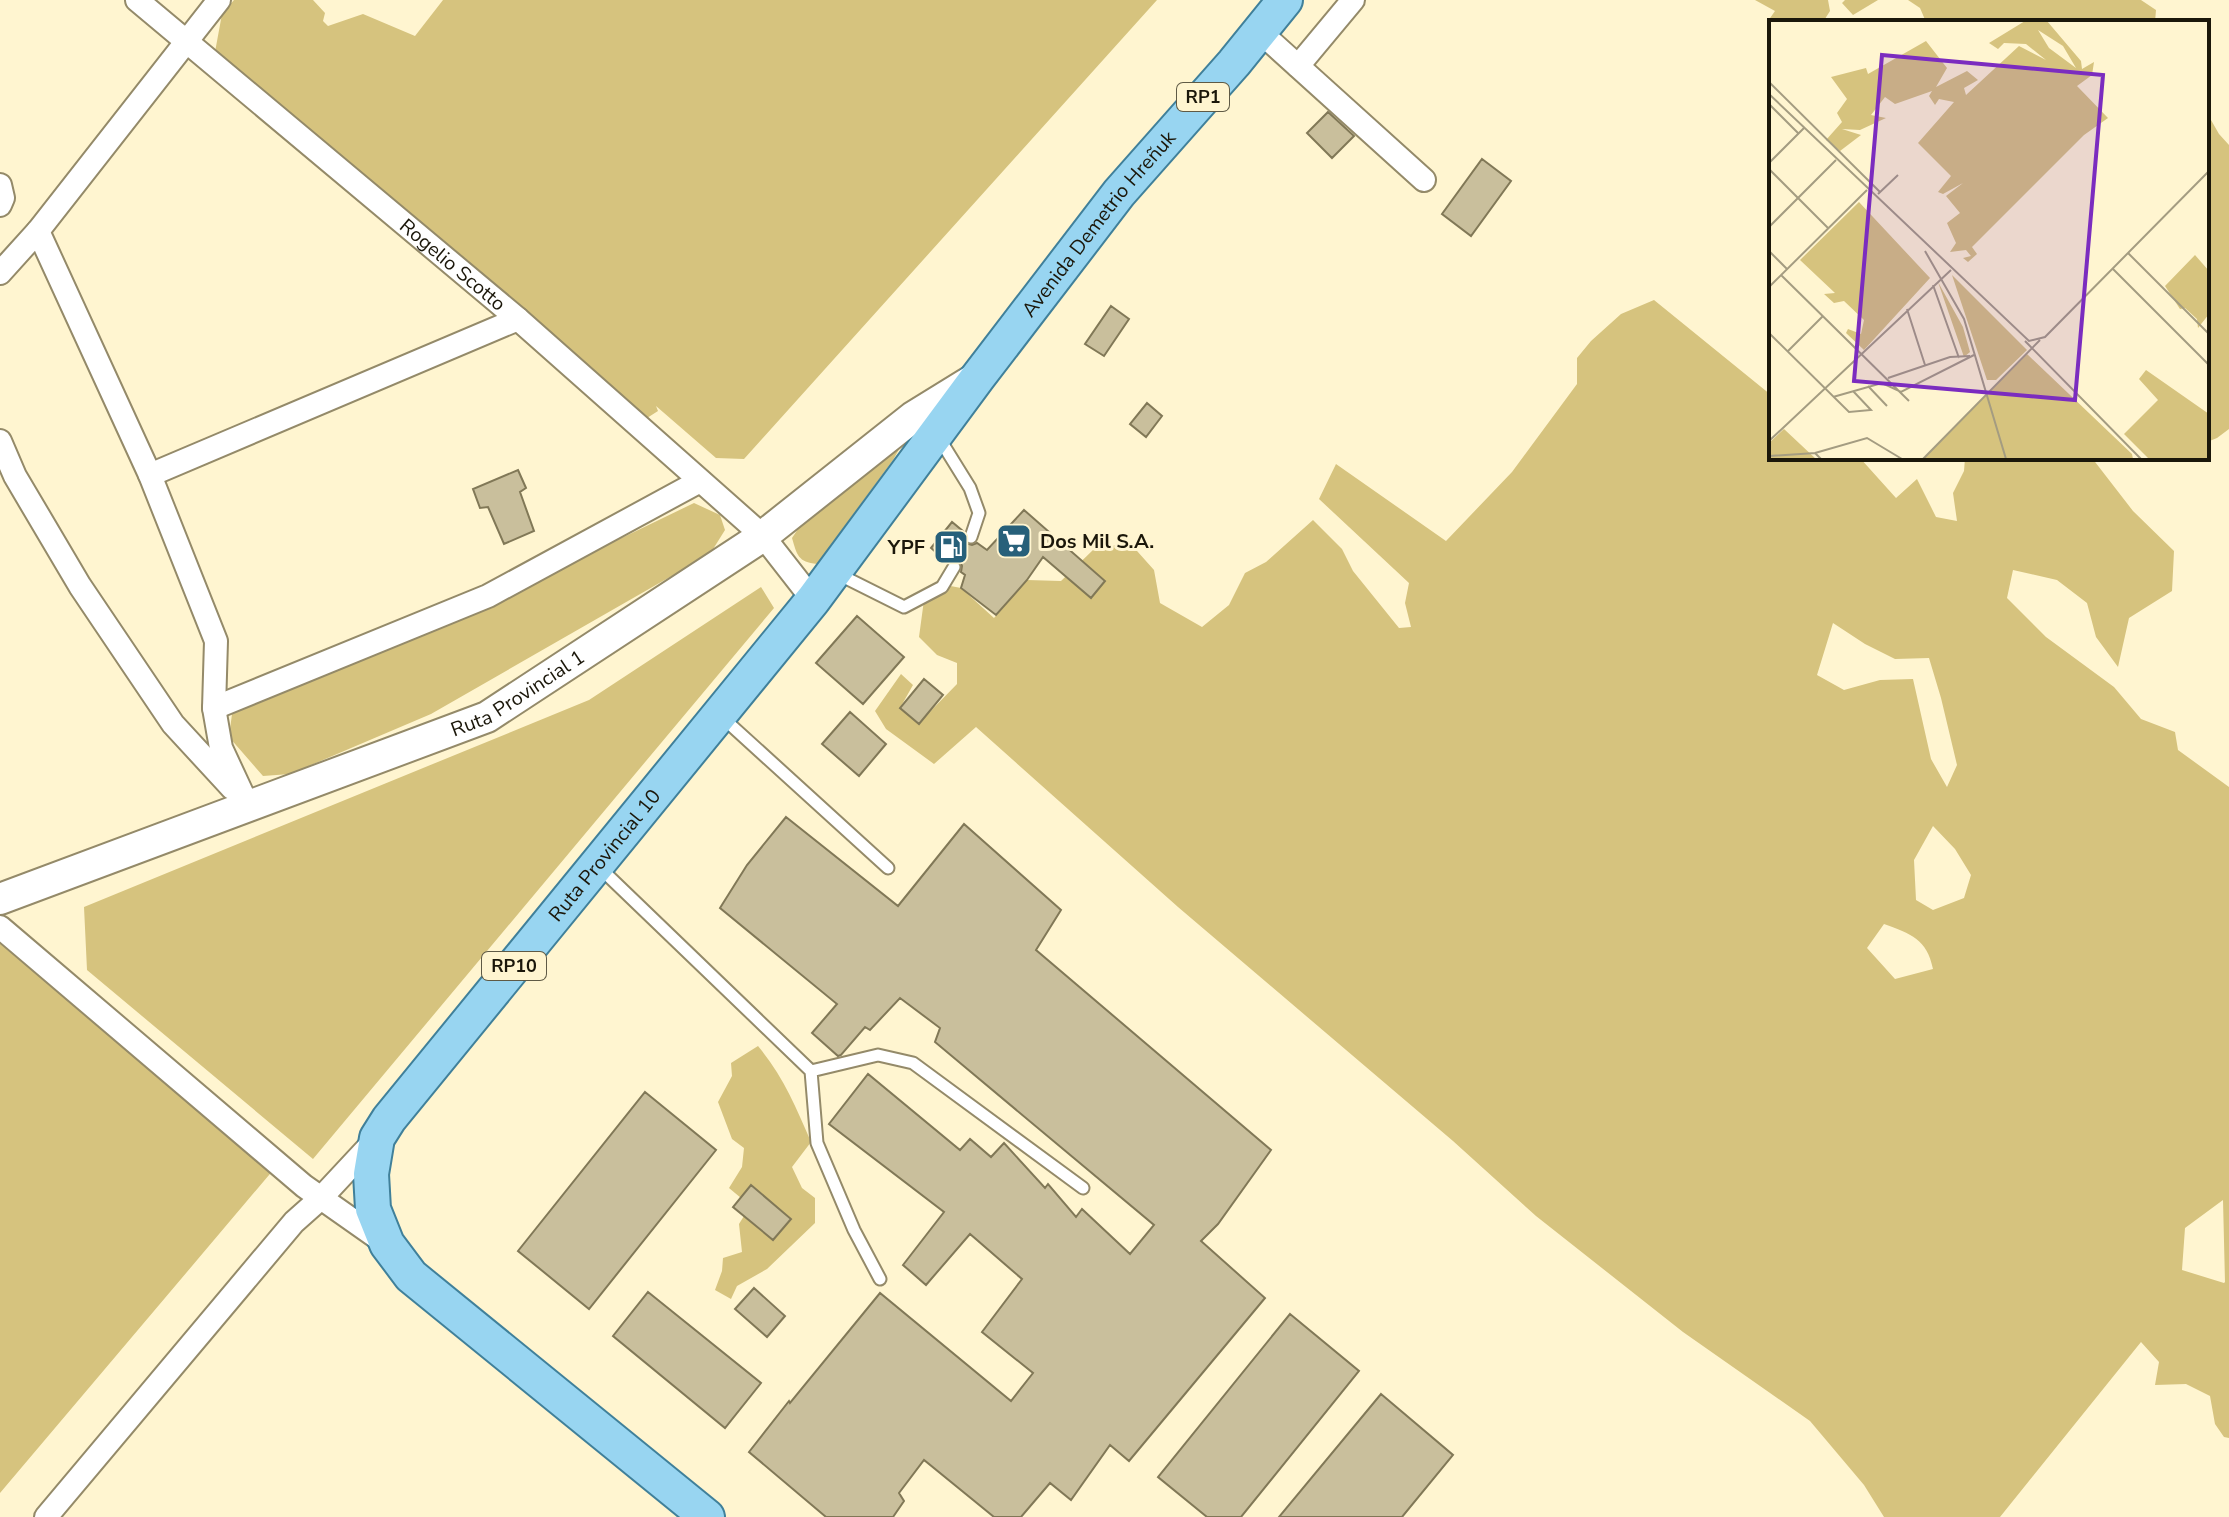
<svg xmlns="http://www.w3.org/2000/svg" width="2229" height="1517" font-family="'Nunito Sans',sans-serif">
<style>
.green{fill:#d6c37e;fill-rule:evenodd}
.building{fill:#c9bf9c;stroke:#817857;stroke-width:2}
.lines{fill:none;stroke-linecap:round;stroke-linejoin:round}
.service-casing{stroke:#948a69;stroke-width:15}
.minor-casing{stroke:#948a69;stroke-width:26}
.secondary-casing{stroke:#948a69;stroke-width:34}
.primary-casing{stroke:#40809a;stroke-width:38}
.service{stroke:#fff;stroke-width:11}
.minor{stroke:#fff;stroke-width:22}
.secondary{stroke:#fff;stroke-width:30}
.primary{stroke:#98d5f1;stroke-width:34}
.labels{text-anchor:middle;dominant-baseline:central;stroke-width:6;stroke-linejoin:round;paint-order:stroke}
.shield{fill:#fff5d0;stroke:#5f5a45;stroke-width:2}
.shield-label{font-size:18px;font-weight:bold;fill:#1b170a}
.street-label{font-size:20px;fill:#1b170a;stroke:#fff5d0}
.poi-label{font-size:20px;font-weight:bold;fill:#1b170a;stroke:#fff5d0;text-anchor:start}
.inset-road{fill:none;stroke:#a49c81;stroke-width:2}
.view{fill:#7b2cbf;fill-opacity:0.15;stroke:#7b2cbf;stroke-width:4}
.inset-edge{fill:none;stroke:#1b170a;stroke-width:4}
</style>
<rect width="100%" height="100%" fill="#fff5d0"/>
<path class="green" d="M234 0H313L325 13 323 21 328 26 363 14 415 36 443 0H1157L744 459 716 458 656 406 658 411 647 418 330 146 215 52 222 14Z
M1755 0H1828L1830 11 1823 22H1771V25L1768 21 1775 11Z
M1845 0H1878L1853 15 1842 3Z
M1908 0H2141L2156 10 2155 22H1926L1920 8Z
M2207 113 2219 134 2229 145V429L2217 438 2207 442Z
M1654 300 1771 395V458H1835L1838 462 1846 458H1860L1896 498 1917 479 1936 517 1957 521 1953 493 1964 471 1965 458H2092L2133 511 2174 551 2172 591 2129 618 2118 667 2096 637 2087 603 2057 580 2013 570 2007 598 2046 637 2114 687 2141 719 2175 732 2178 750 2229 787V1438L2224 1437 2215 1424 2210 1396 2186 1384 2155 1385 2159 1362 2141 1342 2000 1517H1884L1864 1485 1810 1421 1683 1332 1536 1216 1453 1141 1178 907 976 727 934 764 886 729 875 711 901 674 913 685 900 708 919 723 957 684V663L937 655 919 637 924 600 935 583 961 588 994 618 1027 580 1061 581 1093 550 1129 542 1154 570 1160 603 1202 627 1229 605 1245 573 1266 562 1313 520 1342 549 1353 571 1399 628 1411 627 1405 603 1409 583 1319 499 1336 464 1446 541 1512 472 1577 384V358L1591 341 1621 314ZM1833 623 1865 644 1895 659 1929 658 1941 698 1957 765 1947 787 1931 759 1913 679 1880 680 1844 690 1817 675ZM1933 826 1955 849 1971 875 1964 898 1933 910 1916 900 1914 860ZM1884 924C1911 934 1927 939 1933 969L1895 979 1867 948ZM2223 1200 2225 1282 2224 1283 2182 1270 2185 1228Z
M911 428 893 460 817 564C798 562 797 555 792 538L800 526Z
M694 503 720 515 725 530 710 554 431 714 290 774 263 776 229 737 232 714 246 704 481 612 601 548Z
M761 587 774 608 313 1159 87 970 84 907 589 700Z
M0 928 280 1162 0 1493Z
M758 1046C783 1076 796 1107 811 1142L792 1167 802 1188 815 1198V1223L767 1269 737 1286 731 1299 715 1290 722 1271 723 1258 742 1252 739 1224 744 1216 741 1198 729 1188 742 1167 744 1148 732 1139 718 1102 732 1076 731 1063Z"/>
<path class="building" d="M1328 112 1354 136 1332 158 1307 133Z
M1482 159 1511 181 1471 236 1442 214Z
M1111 306 1129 319 1104 356 1085 344Z
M1147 403 1162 416 1146 437 1130 424Z
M518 470 526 488 520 492 534 531 504 544 488 507 480 508 473 489Z
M1024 510 1105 581 1091 598 1043 557 1027 580 996 615 961 588 965 575 961 572 962 566 959 560 953 559 947 562 931 548 952 522 964 532 963 538 965 543 972 545 977 543 987 550Z
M857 616 904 657 863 704 816 663Z
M924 679 943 695 919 724 900 708Z
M850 712 886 744 859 776 822 744Z
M786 817 898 906 964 824 1061 910 1036 950 1271 1150 1218 1224 1201 1241 1265 1298 1129 1461 1110 1445 1071 1500 1050 1483 1021 1517H994L924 1460 899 1493 904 1501 893 1517H826L749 1452 789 1401 790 1403 880 1293 1011 1401 1033 1373 982 1332 1022 1279 970 1234 926 1285 903 1265 944 1212 829 1124 868 1074 960 1150 970 1139 991 1157 1004 1143 1045 1188 1048 1184 1076 1217 1082 1209 1130 1254 1154 1225 935 1042 940 1028 900 998 870 1030 865 1027 841 1055 838 1056 812 1033 837 1004 720 908 747 865Z
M645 1092 716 1150 589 1309 518 1251Z
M751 1185 791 1219 773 1240 733 1207Z
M754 1288 785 1316 767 1337 735 1309Z
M648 1292 761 1383 725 1428 613 1336Z
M1290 1314 1359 1371 1241 1517H1207L1158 1477Z
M1381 1394 1453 1455 1402 1517H1279Z"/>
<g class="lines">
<defs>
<path id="service" d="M939 438 970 488 979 513 971 537
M838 574 904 607 942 587 954 567
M723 718 888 868
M600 868 811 1071 817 1143 854 1230 880 1279
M811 1071 878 1055 913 1063 1083 1188"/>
<g id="minor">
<path id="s1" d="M137 0 518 319 763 536 813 600"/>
<path d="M1259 31 1424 180"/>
<path d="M1298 66 1353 0"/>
<path d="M0 185 3 198 0 205"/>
<path d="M38 231 150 475 216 641 214 708 221 748 248 806"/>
<path d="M0 273 38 231 219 0"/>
<path d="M0 441 15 476 80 586 173 724 232 788"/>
<path d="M150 475 518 319"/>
<path d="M214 708 488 596 700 481"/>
<path d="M0 927 304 1186 385 1243"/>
<path d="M46 1517 294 1222 321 1198 376 1139"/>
</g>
<g id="secondary">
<path id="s2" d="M0 899 487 717 763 536 913 417 973 380"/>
</g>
<g id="primary">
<path id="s3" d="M707 1517 411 1276 387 1244 373 1209 371 1174 377 1138 389 1119 813 600 978 377 1119 193 1234 63 1285 0"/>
</g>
</defs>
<use href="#service" class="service-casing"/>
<use href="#minor" class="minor-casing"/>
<use href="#secondary" class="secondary-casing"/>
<use href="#primary" class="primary-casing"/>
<use href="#service" class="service"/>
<use href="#minor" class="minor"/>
<use href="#secondary" class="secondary"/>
<use href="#primary" class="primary"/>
</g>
<defs>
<symbol id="supermarket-square" viewBox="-11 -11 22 22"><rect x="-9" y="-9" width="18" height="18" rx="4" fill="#27607a" stroke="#fff5d0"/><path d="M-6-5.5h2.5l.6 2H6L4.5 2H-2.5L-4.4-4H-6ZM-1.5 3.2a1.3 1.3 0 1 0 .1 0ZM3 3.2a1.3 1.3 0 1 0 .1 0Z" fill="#fff"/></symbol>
<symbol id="fuel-square" viewBox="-11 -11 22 22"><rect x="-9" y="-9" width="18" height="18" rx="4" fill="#27607a" stroke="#fff5d0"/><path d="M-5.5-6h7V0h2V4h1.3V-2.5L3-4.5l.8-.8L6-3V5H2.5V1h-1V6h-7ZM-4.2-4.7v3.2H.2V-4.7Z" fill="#fff"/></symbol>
</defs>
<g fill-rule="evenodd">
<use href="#supermarket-square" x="994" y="521" width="40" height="40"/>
<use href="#fuel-square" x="931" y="527" width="40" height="40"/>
</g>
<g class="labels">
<g class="shield">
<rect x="1177" y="83" width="52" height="28" rx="6"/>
<rect x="482" y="952" width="64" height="28" rx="6"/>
</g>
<g class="shield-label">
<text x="1203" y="97">RP1</text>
<text x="514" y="966">RP10</text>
</g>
<g class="street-label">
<text stroke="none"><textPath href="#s3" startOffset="1696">Avenida Demetrio Hreñuk</textPath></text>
<text stroke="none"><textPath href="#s1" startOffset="412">Rogelio Scotto</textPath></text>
<text stroke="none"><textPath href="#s2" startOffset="558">Ruta Provincial 1</textPath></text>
<text stroke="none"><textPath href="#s3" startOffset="894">Ruta Provincial 10</textPath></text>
</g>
<g class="poi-label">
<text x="1040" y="541">Dos Mil S.A.</text>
<text x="925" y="547" text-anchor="end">YPF</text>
</g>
</g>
<g transform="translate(1769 20)">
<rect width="440" height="440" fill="#fff5d0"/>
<path d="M256 1H278L312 41 313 49 325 42 323 55 308 66 339 98 315 115 203 227 208 234 199 242 194 238 202 236 197 230 181 232 187 223 178 203 191 193 177 176 194 163 174 174 169 172 182 156 149 123 185 82 170 79 166 85 160 76 163 71 126 84 116 77 102 95 117 98 91 110 73 109 92 115 71 131 57 120 73 102 68 93 78 79 62 57 97 48 99 54 157 21 178 48 167 67 198 51 209 60 195 68 197 75 250 26 277 40 257 24 235 23 229 29 220 23ZM269 10 294 26 307 48 280 28ZM90 182 161 258 95 330 77 313 79 309 92 314 95 300 75 281 65 283 55 274 66 273 31 240ZM426 235 440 251V294L429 308 428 299 416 288 411 289 396 266ZM183 255 258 330 227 360H218ZM169 262 194 307 201 332 195 337ZM258 334 363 434 364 439H154ZM377 350 440 394V439H380L355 414 389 380 370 359ZM15 409 47 439H0V423Z" fill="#d6c37e" fill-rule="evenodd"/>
<path class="inset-road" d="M0 62 111 172M0 74 260 321 276 317 440 151M0 84 29 113M0 143 35 108M0 149 59 208M109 174 129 155M0 207 67 140M0 231 18 249M156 231 195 299 237 439M359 233 440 314M344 249 440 345M12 255 140 381M164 265 190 338M0 267 98 170M138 289 156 345M0 313 80 392 102 390 84 371M256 321 372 439M19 331 54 296M119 358 181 337 201 336M99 366 118 386M64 377 113 363 132 372 205 335M0 421 182 250M46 433 98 418 133 439M0 436 46 433 52 439M154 439 271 320"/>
<path class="view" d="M113 35 334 55 306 380 85 361Z"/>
<rect width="440" height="440" class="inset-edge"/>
</g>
</svg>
